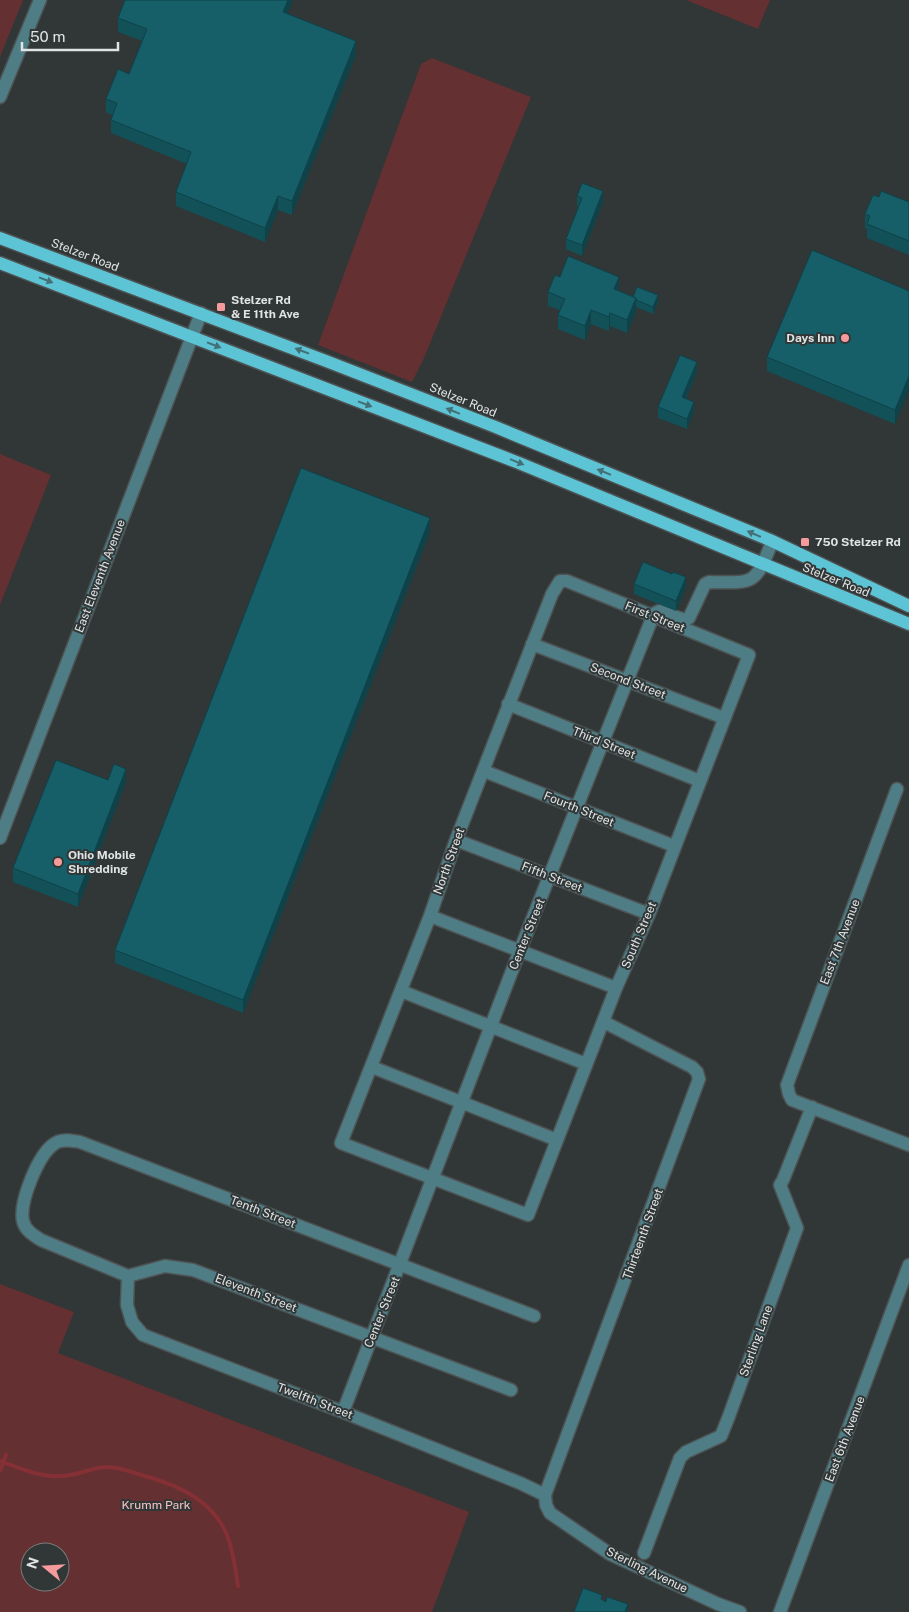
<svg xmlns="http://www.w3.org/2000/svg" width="909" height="1612" font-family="'Public Sans',sans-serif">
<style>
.green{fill:#643031;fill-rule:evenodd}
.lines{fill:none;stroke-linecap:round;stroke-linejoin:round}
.stream{stroke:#843035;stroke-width:4}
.minor-casing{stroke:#4d5253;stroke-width:15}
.major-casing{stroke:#4d5253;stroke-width:15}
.minor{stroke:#4f7d85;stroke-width:12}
.major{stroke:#5dc4d5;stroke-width:12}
.wall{fill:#135159}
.shaded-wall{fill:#0f4249}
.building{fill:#165e68;stroke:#0f4249}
.oneway{fill:#436f76}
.poi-dot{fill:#f59b9b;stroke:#313637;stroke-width:2}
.labels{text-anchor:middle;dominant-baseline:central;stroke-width:4;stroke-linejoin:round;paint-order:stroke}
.street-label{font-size:12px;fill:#e0e4e4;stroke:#313637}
.poi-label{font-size:12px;font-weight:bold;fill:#e0e4e4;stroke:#313637;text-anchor:start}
.park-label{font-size:12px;fill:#f6c3c2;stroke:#313637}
</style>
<rect width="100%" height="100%" fill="#313637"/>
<path class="green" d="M0 0H23L0 57Z
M686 0H770L758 29Z
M432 58 531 97 424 358 412 382 318 345 421 64Z
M0 454 51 475 0 605Z
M0 1284 74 1312 58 1353 469 1512 432 1612H0ZM30 1552H60V1582H30Z"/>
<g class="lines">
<path class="stream" d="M0 1461C22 1469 46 1480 70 1475 83 1473 95 1467 108 1467 121 1467 136 1474 148 1477 184 1487 220 1506 230 1544 234 1558 236 1572 238 1586
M0 1471 6 1455"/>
<defs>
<path id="minor" d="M0 97 40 0
M560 581H567L749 655 649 914 616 988 528 1215 341 1143 430 916 456 840 552 594Z
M532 644 724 718
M508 704 700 781
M484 771 674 846
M897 789 787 1085 789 1094 792 1100 909 1145
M0 838 201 313
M456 840 649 914
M430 916 616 988
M401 991 586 1064
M604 1022 692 1067 697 1072 699 1079 545 1495 546 1505 550 1513 610 1554 718 1604 740 1612
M372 1067 557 1140
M128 1276 127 1305 132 1322 143 1335 343 1412 520 1483 545 1495
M511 1390 193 1270 165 1266 128 1276 41 1240C33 1235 25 1230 23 1221 19 1202 38 1155 54 1144 61 1138 72 1141 80 1142L534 1316
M343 1412 520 950 653 616 655 613 659 611 685 620 689 618 705 584 709 582C755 583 755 585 772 542
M644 1553 680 1458 686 1452 721 1436 729 1416 797 1228 780 1185 783 1180 812 1107
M780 1612 909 1265"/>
<path id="major" d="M0 238 326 361 493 426 770 540 909 606
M0 263 519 463 909 624"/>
</defs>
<use href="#minor" class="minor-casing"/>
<use href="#major" class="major-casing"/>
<use href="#minor" class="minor"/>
<use href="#major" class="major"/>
</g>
<path class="wall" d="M288 14 356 55 292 215 278 210 265 242 176 206V192L187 164 111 133V120L112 115 106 112V99L129 74 142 41 118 32V18Z
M577 196 603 202 582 256 566 249V239L578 207 577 206Z
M879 197 909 202V255L867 238V229L865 228V214Z
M560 277 619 291 633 297 658 302 653 314 636 307V312L627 333 610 326 609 331 591 324 585 340 558 329V315L560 310 548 306V292Z
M909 291 895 424 767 371V357Z
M697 372 686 399 694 412 687 429 658 418V407Z
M430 532 243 1013 115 963V950Z
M672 574 686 587 676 611 634 594V584Z
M108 780 126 782 78 907 13 882V868Z"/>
<path class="shaded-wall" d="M288 0H293L283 26V12Z
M356 41V55L292 215V201Z
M603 191V202L582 256V245Z
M278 196V210L265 242V228Z
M619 277V291L614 303V289Z
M658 295V302L653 314V307Z
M636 298V312L627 333V320Z
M591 310V324L585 340V326Z
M610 313V326L609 331V317Z
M697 362V372L682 407V397Z
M909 376V390L895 424V410Z
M694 402V412L687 429V419Z
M430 518V532L243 1013V1000Z
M686 577V587L676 611V601Z
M126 769V782L78 907V894Z
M628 1604V1612H625Z"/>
<path class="building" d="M125 0H288L283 12 356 41 292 201 278 196 265 228 176 192 191 152 111 120 117 103 106 99 118 69 129 74 147 29 118 18Z
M582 183 603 191 582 245 566 239 582 198 577 196Z
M881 191 909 202V241L867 224 870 216 865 214 873 195 879 197Z
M812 250 909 291V376L895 410 767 357Z
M568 256 619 277 614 289 636 298 627 320 610 313 609 317 591 310 585 326 558 315 565 299 548 292 555 275 560 277Z
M637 287 658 295 653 307 636 300V298L633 297Z
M680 355 697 362 682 397 694 402 687 419 658 407Z
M301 468 430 518 243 1000 115 950Z
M643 562 672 574 673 572 686 577 676 601 634 584Z
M56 760 108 780 114 764 126 769 78 894 13 868Z
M583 1588 602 1595 601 1599 606 1602 607 1597 628 1604 625 1612H574Z"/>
<defs><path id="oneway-solid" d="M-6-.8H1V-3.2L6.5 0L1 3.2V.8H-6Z" transform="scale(1.25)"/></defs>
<g class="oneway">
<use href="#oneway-solid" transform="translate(46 280) rotate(21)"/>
<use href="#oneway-solid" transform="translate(214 345) rotate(21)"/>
<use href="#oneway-solid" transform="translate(302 351) rotate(-159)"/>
<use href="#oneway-solid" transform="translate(365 404) rotate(21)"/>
<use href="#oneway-solid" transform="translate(453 411) rotate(-158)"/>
<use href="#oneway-solid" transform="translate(517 462) rotate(22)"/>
<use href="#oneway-solid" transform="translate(604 472) rotate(-158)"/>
<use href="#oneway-solid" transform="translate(754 534) rotate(-157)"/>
</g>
<g class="poi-dot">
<rect x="216" y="302" width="10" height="10" rx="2.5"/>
<circle cx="845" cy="338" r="5"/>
<rect x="800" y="537" width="10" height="10" rx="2.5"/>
<circle cx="58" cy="862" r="5"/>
</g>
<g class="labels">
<g class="street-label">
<text transform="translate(85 255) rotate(21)">Stelzer Road</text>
<text transform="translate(463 400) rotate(22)">Stelzer Road</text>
<text transform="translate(100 576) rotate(-69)">East Eleventh Avenue</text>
<text transform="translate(836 580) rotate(22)">Stelzer Road</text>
<text transform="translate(655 617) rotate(22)">First Street</text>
<text transform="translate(628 681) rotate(21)">Second Street</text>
<text transform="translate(604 743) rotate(22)">Third Street</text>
<text transform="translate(579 809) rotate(22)">Fourth Street</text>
<text transform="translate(449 861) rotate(-70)">North Street</text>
<text transform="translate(552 877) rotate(21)">Fifth Street</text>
<text transform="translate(527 934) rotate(-68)">Center Street</text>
<text transform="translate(639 935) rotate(-67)">South Street</text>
<text transform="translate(840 942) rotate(-69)">East 7th Avenue</text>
<text transform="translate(263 1212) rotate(21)">Tenth Street</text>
<text transform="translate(643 1234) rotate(-70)">Thirteenth Street</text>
<text transform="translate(256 1293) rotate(21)">Eleventh Street</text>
<text transform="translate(382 1312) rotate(-68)">Center Street</text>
<text transform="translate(756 1341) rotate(-70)">Sterling Lane</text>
<text transform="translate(315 1401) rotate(21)">Twelfth Street</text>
<text transform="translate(845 1439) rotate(-69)">East 6th Avenue</text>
<text transform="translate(647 1570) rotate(26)">Sterling Avenue</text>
</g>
<g class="poi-label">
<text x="231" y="300">Stelzer Rd<tspan x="231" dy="14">&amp; E 11th Ave</tspan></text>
<text x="835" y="338" text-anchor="end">Days Inn</text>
<text x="815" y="542">750 Stelzer Rd</text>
<text x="68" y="855">Ohio Mobile<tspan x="68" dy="14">Shredding</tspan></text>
</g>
<g class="park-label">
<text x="156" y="1505">Krumm Park</text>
</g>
</g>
<g transform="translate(45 1567) rotate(288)"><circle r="24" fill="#313637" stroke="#777c7c"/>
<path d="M0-4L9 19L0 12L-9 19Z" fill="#f59b9b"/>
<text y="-8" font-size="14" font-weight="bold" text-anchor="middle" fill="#e0e4e4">N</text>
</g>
<path d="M22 42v8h96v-8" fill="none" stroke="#e0e4e4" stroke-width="2.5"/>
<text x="30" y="42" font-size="15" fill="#e0e4e4" stroke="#313637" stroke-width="4" paint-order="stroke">50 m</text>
</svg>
